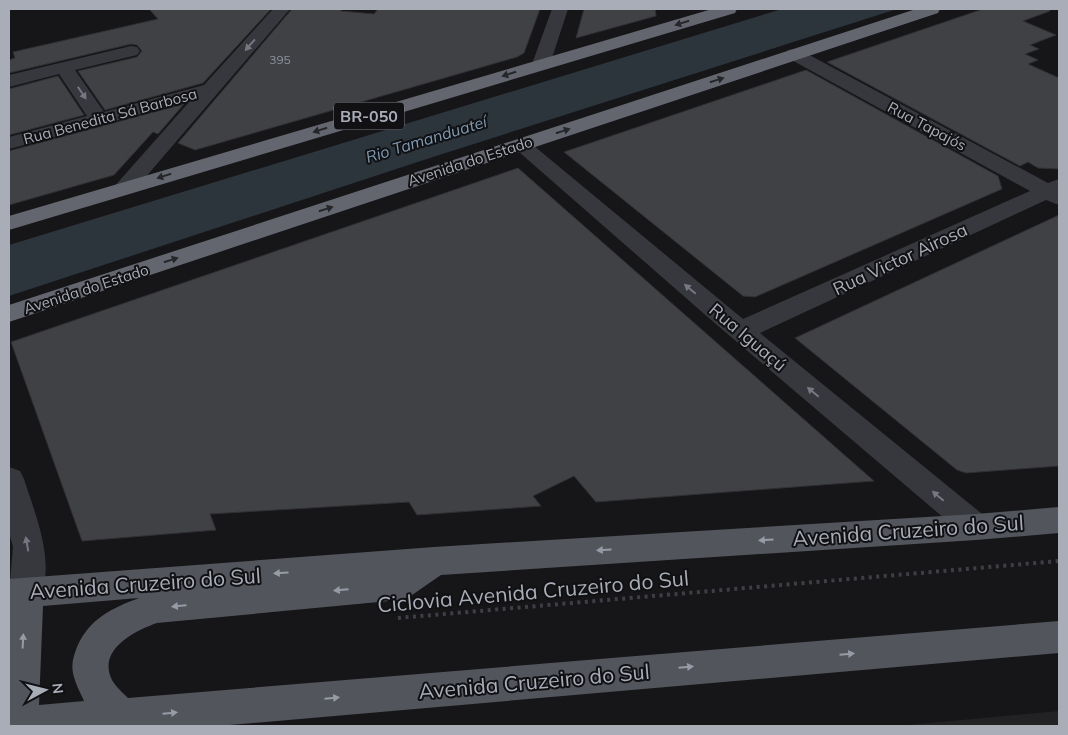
<svg xmlns="http://www.w3.org/2000/svg" width="1068" height="735" font-family="Mulish,sans-serif">
<style>
.built{fill:#222225}
.water{fill:#2c353c}
.building{fill:#404145;stroke:#303034}
.lines{fill:none;stroke-linecap:round;stroke-linejoin:round}
.path{stroke:#3d3f44;stroke-width:4;stroke-dasharray:3 4.5;stroke-linecap:butt}
.minor{fill:#37383d;fill-rule:evenodd}
.major{fill:#53555c;fill-rule:evenodd}
.highway{fill:#63666e;fill-rule:evenodd}
.oneway{fill:#26262a}
.oneway2{fill:#757881}
.oneway3{fill:#979ba6}
.labels{text-anchor:middle;dominant-baseline:central;stroke-width:4;stroke-linejoin:round;paint-order:stroke}
.far-number-label{font-size:12px;fill:#8e929b}
.far-street-label{font-size:15px;fill:#a8adb8;stroke:#111113}
.shield{fill:#111113;stroke:#7b7e86;stroke-width:1}
.shield-label{font-size:16px;font-weight:bold;fill:#a8adb8}
.far-water-label{font-size:16px;font-style:italic;fill:#7f9bb3;stroke:#111113}
.street-label{font-size:18px;fill:#a8adb8;stroke:#111113}
.near-street-label{font-size:21px;fill:#a8adb8;stroke:#111113}
</style>
<rect width="100%" height="100%" fill="#161618"/>
<path class="built" d="M1059 711V726H897Z"/>
<path class="water" d="M782 9H897L436 156 9 296V245Z"/>
<path class="building" d="M149 9H271L203 83 105 110 78 71 137 57 142 51 137 45 131 44 9 73V60L15 58 13 52 158 19Z
M292 9H340L341 11 374 14 378 9H540L524 53 517 57 195 150 178 143Z
M584 9H655L656 16 576 38Z
M983 9H1050V11L1023 21 1056 35 1030 45 1039 49 1025 54 1038 60 1028 64 1059 78V169L1038 168 1028 162 1020 166 827 62Z
M806 70 998 176 1002 189 755 297 743 296 564 152Z
M58 76 84 115 9 135V89Z
M184 104 158 134 153 132 114 175 9 205V151Z
M518 168 874 481 596 502 574 476 533 496 541 506 417 515 409 502 210 514 216 530 82 541 11 342Z
M1059 215V466L966 473 957 470 795 338Z"/>
<g class="lines">
<path class="path" d="M398 618 1059 561"/>
<path class="minor" d="M273 9H290L132 193 124 195 116 193 113 188 190 101 9 149V137L87 116 59 74 9 87V75L131 46 137 47 140 51 137 55 75 70 104 112 204 85Z
M552 9H568L550 64 548 68 541 70 534 68 532 64Z
M794 49 800 50 1048 183 1059 179V205L1046 200 760 333 987 518 992 527 987 536 976 540 965 536 710 319 511 145 514 141 521 139 528 141 743 319 1030 191 788 58 785 54 788 50Z
M9 467 20 471 24 479C36 517 57 564 38 603L26 608 14 603 9 593 13 547 9 533Z"/>
<path class="major" d="M1059 507V533L976 540 441 575 412 595 400 600 157 623C134 631 97 650 112 680 116 687 123 693 128 698L1059 621V653L218 726H9V579L434 547 976 514ZM139 598C112 608 89 619 77 647 74 655 71 663 73 673 75 683 80 692 84 701L39 705 43 606Z"/>
<path class="highway" d="M712 9H737L735 13 9 230V216Z
M916 9H940L938 13 9 322V305Z"/>
</g>
<defs><path id="oneway-solid" d="M-6-.8H1V-3.2L6.5 0L1 3.2V.8H-6Z" transform="scale(1.25)"/></defs>
<g class="oneway">
<use href="#oneway-solid" transform="translate(682 23) rotate(163)"/>
<use href="#oneway-solid" transform="translate(509 74) rotate(163)"/>
<use href="#oneway-solid" transform="translate(717 80) rotate(-18)"/>
<use href="#oneway-solid" transform="translate(320 130) rotate(163)"/>
<use href="#oneway-solid" transform="translate(563 131) rotate(-18)"/>
<use href="#oneway-solid" transform="translate(164 176) rotate(163)"/>
<use href="#oneway-solid" transform="translate(326 209) rotate(-18)"/>
<use href="#oneway-solid" transform="translate(171 260) rotate(-18)"/>
</g>
<g class="oneway2">
<use href="#oneway-solid" transform="translate(250 45) rotate(131)"/>
<use href="#oneway-solid" transform="translate(82 93) rotate(56)"/>
<use href="#oneway-solid" transform="translate(690 289) rotate(-140)"/>
<use href="#oneway-solid" transform="translate(813 392) rotate(-140)"/>
<use href="#oneway-solid" transform="translate(938 496) rotate(-140)"/>
<use href="#oneway-solid" transform="translate(27 544) rotate(-100)"/>
</g>
<g class="oneway3">
<use href="#oneway-solid" transform="translate(766 540) rotate(176)"/>
<use href="#oneway-solid" transform="translate(604 550) rotate(176)"/>
<use href="#oneway-solid" transform="translate(281 573) rotate(176)"/>
<use href="#oneway-solid" transform="translate(341 590) rotate(175)"/>
<use href="#oneway-solid" transform="translate(179 606) rotate(175)"/>
<use href="#oneway-solid" transform="translate(23 641) rotate(-87)"/>
<use href="#oneway-solid" transform="translate(847 654) rotate(-5)"/>
<use href="#oneway-solid" transform="translate(686 667) rotate(-5)"/>
<use href="#oneway-solid" transform="translate(332 698) rotate(-5)"/>
<use href="#oneway-solid" transform="translate(170 713) rotate(-5)"/>
</g>
<g class="labels">
<g class="far-number-label">
<text x="280" y="59">395</text>
</g>
<g class="far-street-label">
<text transform="translate(110 116) rotate(-15)">Rua Benedita Sá Barbosa</text>
<text transform="translate(927 126) rotate(28)">Rua Tapajós</text>
<text transform="translate(470 161) rotate(-18)">Avenida do Estado</text>
<text transform="translate(86 289) rotate(-18)">Avenida do Estado</text>
</g>
<rect class="shield" x="334" y="102.5" width="70" height="27" rx="4"/>
<g class="shield-label">
<text x="369" y="116">BR-050</text>
</g>
<g class="far-water-label">
<text transform="translate(426 139) rotate(-17)">Rio Tamanduateí</text>
</g>
<g class="street-label">
<text transform="translate(900 259) rotate(-25)">Rua Victor Airosa</text>
<text transform="translate(748 337) rotate(40)">Rua Iguaçú</text>
</g>
<g class="near-street-label">
<text transform="translate(908 530) rotate(-4)">Avenida Cruzeiro do Sul</text>
<text transform="translate(145 583) rotate(-4)">Avenida Cruzeiro do Sul</text>
<text transform="translate(533 591) rotate(-5)">Ciclovia Avenida Cruzeiro do Sul</text>
<text transform="translate(534 681) rotate(-5)">Avenida Cruzeiro do Sul</text>
</g>
</g>
<rect width="1068" height="735" fill="none" stroke="#a8adb8" stroke-width="20"/>
<g transform="translate(45 690) rotate(83)" stroke="#111113" stroke-width="4" paint-order="stroke">
<path d="M0-4L9 19L0 12L-9 19Z" fill="#a8adb8"/>
<text y="-8" font-size="14" font-weight="bold" text-anchor="middle" fill="#a8adb8">N</text>
</g>
</svg>
